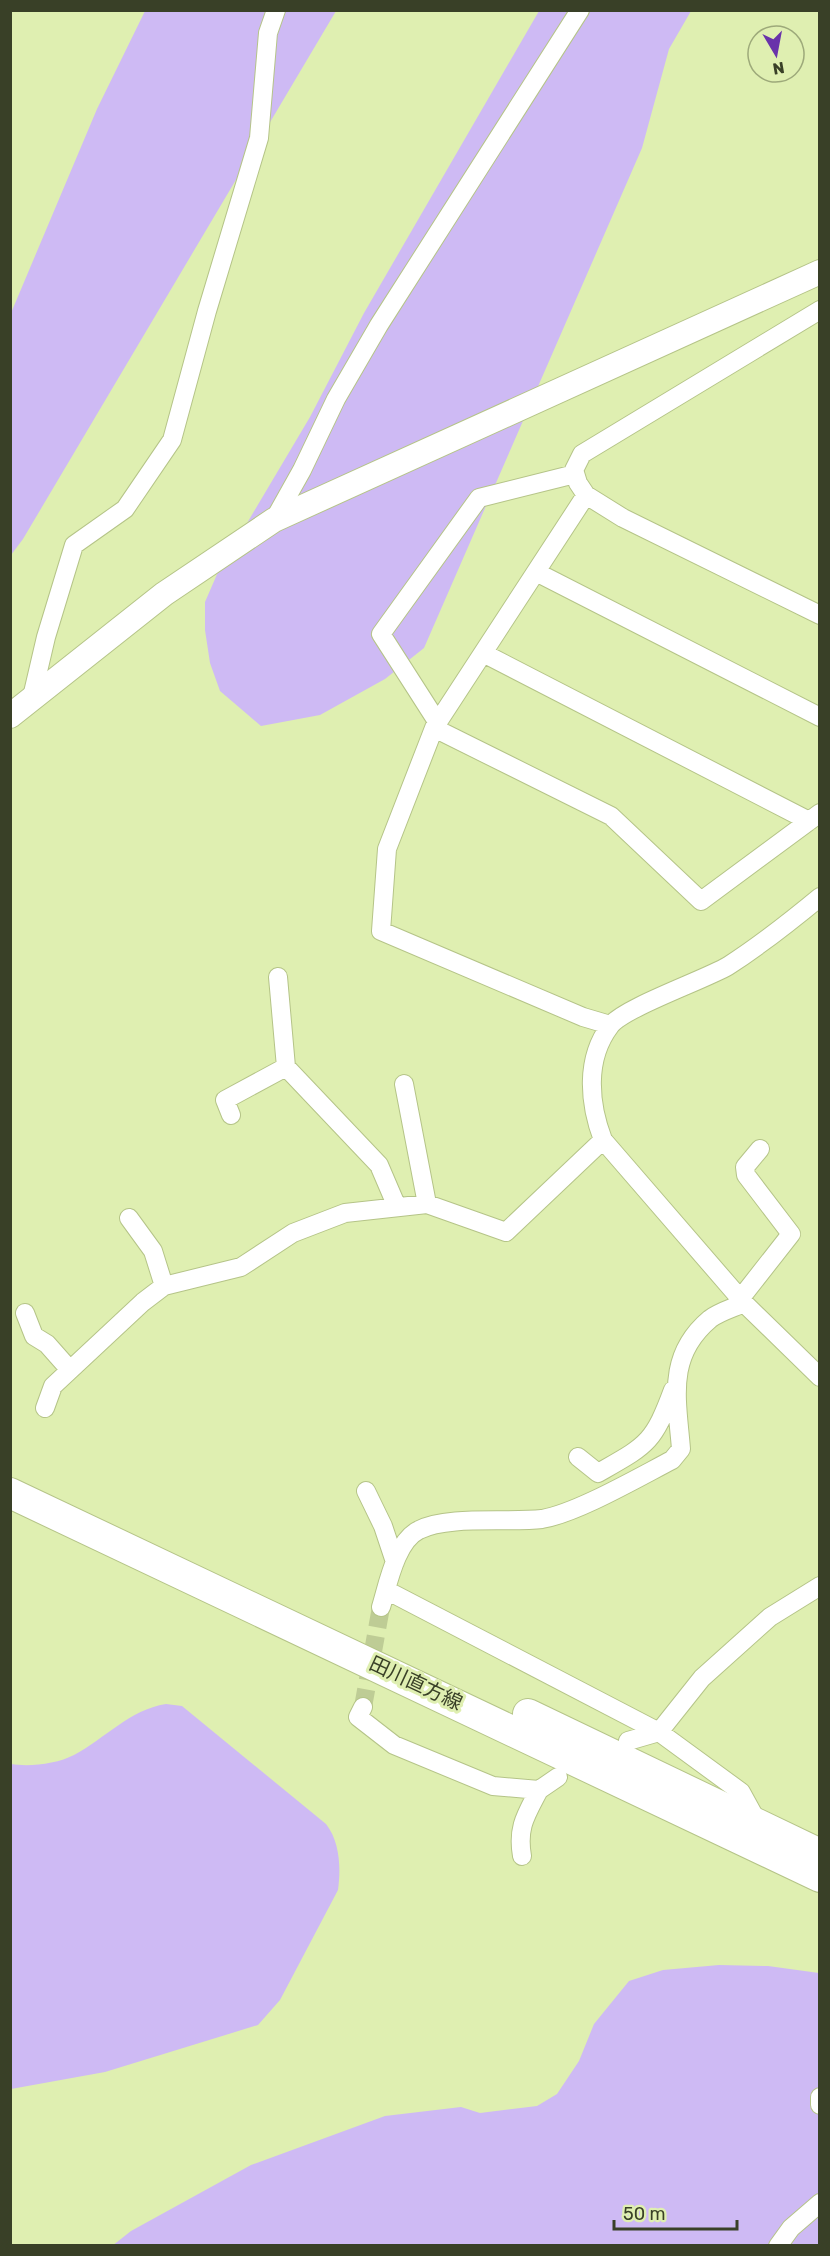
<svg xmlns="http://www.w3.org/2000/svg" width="830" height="2256" font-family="Rubik,'Noto Sans JP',sans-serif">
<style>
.green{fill:#cebaf4}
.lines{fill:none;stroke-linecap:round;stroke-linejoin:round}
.minor-tunnel{stroke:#becc95;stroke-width:18;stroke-dasharray:18 9;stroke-linecap:butt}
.minor-casing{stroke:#b5c488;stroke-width:20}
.tertiary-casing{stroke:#b5c488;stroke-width:26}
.primary-casing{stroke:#b5c488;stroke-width:32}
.minor{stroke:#fff;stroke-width:18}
.tertiary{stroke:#fff;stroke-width:24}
.primary{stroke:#fff;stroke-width:30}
.labels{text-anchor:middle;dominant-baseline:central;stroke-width:6;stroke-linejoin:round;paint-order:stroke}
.street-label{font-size:20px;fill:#394027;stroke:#dfefb1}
</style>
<rect width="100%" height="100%" fill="#dfefb1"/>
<path class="green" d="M145 11H336L23 539 11 555V313L97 109Z
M539 11H691L669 49 642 148 424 648 385 679 320 715 261 726 220 691 210 663 205 630V602L218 572 310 417 364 313Z
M166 1704 182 1706 326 1824C340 1842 341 1868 338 1890L280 2000 258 2025 105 2072 11 2089V1764C29 1767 57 1764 74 1755 106 1738 129 1710 166 1704Z
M719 1965 768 1966 819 1973V2245L112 2246 131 2231 251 2165 385 2116 461 2107 480 2113 537 2106 557 2094 579 2061 594 2024 629 1981 663 1970Z"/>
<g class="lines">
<path class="minor-tunnel" d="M363 1707 381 1607"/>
<defs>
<path id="minor" d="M820 310 582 454 574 470 578 483 586 495 623 518 820 615
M586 495 434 728 387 849 381 931 583 1017 610 1025
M274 520 302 470 336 399 379 325 580 10
M536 572 820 717
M483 653 809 821
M32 697 46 637 74 545 125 509 172 440 207 311 259 138 268 33 276 10
M438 723 381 634 479 498 575 474
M434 728 611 816 701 901 820 813
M820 897C791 921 759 946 728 966 704 980 623 1008 610 1026 585 1059 589 1103 603 1140L744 1303 820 1377
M278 977 286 1067
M404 1084 427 1204
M231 1115 225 1100 286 1067 379 1165 397 1207
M129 1218 153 1251 164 1286
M740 1299 791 1234 746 1175 745 1167 760 1149
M25 1313 34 1336 47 1344 70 1370
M45 1408 53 1386 143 1302 164 1286 241 1267 293 1233 345 1213 427 1204 506 1232 603 1140
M578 1457 598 1473C647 1445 653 1444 673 1390
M366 1491 383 1526 395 1562
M386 1590 659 1732 741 1792 758 1823
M381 1607C388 1584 396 1541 419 1530 447 1515 509 1523 542 1519 577 1513 639 1477 672 1460L681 1449C677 1399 666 1356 710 1319 719 1312 733 1308 744 1303
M363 1707 358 1717 394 1745 493 1786 539 1790 558 1777
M628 1741 659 1732 702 1678 770 1617 820 1586
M522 1856C517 1827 526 1815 539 1790
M820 2097V2105
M778 2246 791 2228 820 2203"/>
<path id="tertiary" d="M10 716 164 594 274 520 820 272"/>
<path id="primary" d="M10 1493 820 1877
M528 1714 820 1854"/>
</defs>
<use href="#minor" class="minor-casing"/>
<use href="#tertiary" class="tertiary-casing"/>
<use href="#primary" class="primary-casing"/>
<use href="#minor" class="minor"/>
<use href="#tertiary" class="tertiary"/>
<use href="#primary" class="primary"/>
</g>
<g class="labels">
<g class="street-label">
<text transform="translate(416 1683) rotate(25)">田川直方線</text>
</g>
</g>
<rect width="830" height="2256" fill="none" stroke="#394027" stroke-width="24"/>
<g transform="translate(776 54) rotate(170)"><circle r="28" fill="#dfefb1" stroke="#9da97a" stroke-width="1.5"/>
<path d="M0-4.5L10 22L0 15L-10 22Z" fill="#6933aa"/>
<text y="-9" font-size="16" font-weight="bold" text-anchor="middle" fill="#394027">N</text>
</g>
<path d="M614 2220v9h123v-9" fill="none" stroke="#394027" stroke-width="3"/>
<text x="623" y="2220" font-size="18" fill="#394027" stroke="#dfefb1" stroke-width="4.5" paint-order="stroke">50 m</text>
</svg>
